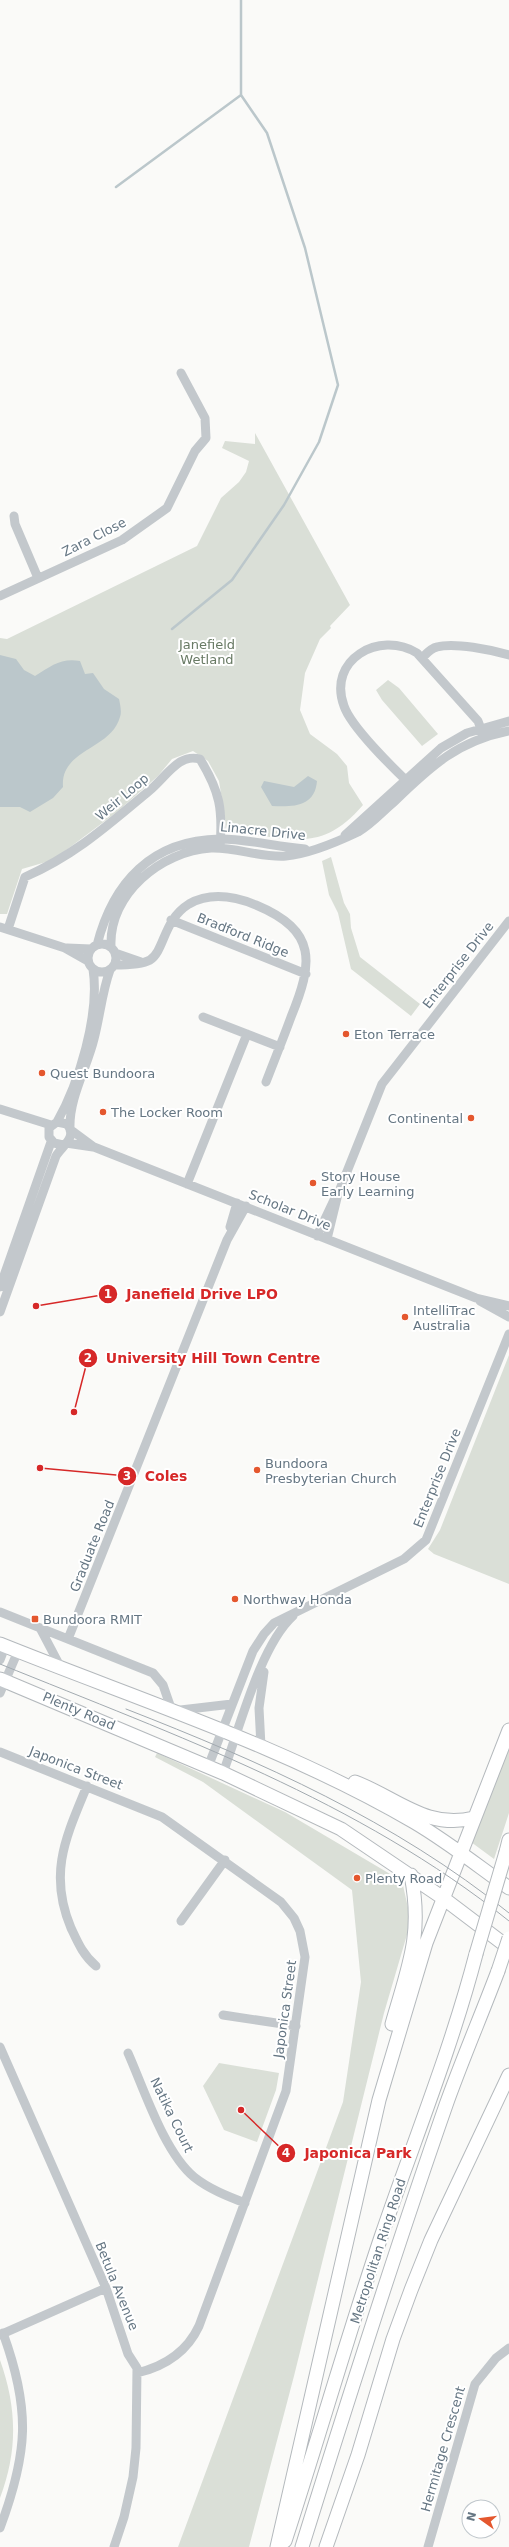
<svg xmlns="http://www.w3.org/2000/svg" width="509" height="2547" font-family="'DejaVu Sans',sans-serif">
<style>
.green{fill:#dadfd7}
.water{fill:#bbc7cb}
.lines{fill:none;stroke-linecap:round;stroke-linejoin:round}
.stream{stroke:#bbc7cb;stroke-width:2.5}
.highway-casing{stroke:#b4b9bd;stroke-width:15}
.minor{stroke:#c3c8cc;stroke-width:9}
.highway{stroke:#fff;stroke-width:13}
.tram{stroke:#a2aab0;stroke-width:1}
.highway-bridge-casing{stroke:#b4b9bd;stroke-width:15;stroke-linecap:butt}
.highway-bridge{stroke:#fff;stroke-width:13}
.poi-dot{fill:#e4572e;stroke:#fff;stroke-width:1.5}
.labels{text-anchor:middle;dominant-baseline:central;stroke-width:4;stroke-linejoin:round;paint-order:stroke}
.street-label{font-size:13px;fill:#657683;stroke:#fff}
.park-label{font-size:13px;fill:#687a64;stroke:#fff}
.poi-label{font-size:13px;fill:#657683;stroke:#fff;text-anchor:start}
.leader{fill:none;stroke:#d62828;stroke-width:1.5}
.callout-dot{fill:#d62828;stroke:#fff;stroke-width:1.5}
.mark-label{font-size:12px;text-anchor:middle;font-weight:bold;fill:#fff}
.callout-label{font-size:14px;text-anchor:middle;font-weight:bold;fill:#d62828;stroke:#fff;stroke-width:4;stroke-linejoin:round;paint-order:stroke}
</style>
<rect width="100%" height="100%" fill="#fafaf8"/>
<path class="green" d="M255 433 350 605 330 626 331 628 320 639 305 673 300 710 310 734 337 754 347 766 349 783 363 805C319 857 285 836 227 831L219 781 208 761 193 751 172 759 158 776 117 812 53 860 22 869 7 914H0V638L7 639 197 546 221 498 239 482 246 472 249 461 222 448 225 441 255 444Z
M388 680 399 688 438 734 422 746 382 700 376 690Z
M331 857 344 903 350 914 351 928 360 957 420 1004 411 1016 351 969 338 913 329 895 322 861Z
M509 1355V1584L434 1554 428 1549 440 1530Z
M509 1745V1813L494 1859 471 1842Z
M157 1753 285 1812 402 1881 411 1921 384 2013 294 2376 249 2547H178L343 2102 361 1982 352 1890 203 1782 155 1757Z
M219 2063 279 2073 276 2090 257 2142 224 2130 203 2086Z
M0 2360C17 2408 18 2450 0 2498Z"/>
<path class="water" d="M0 655 16 659 24 670 35 676C52 666 60 658 80 661L85 674 93 673 104 689 119 699C120 704 122 712 120 717 111 750 60 749 63 787L53 798 30 812 20 807H0Z
M308 776 317 781C315 807 293 807 272 806L261 787 264 781 294 787Z"/>
<g class="lines">
<path class="stream" d="M116 187 241 95
M172 629 232 580 284 505 319 442 338 385 305 248 267 133 241 95V0"/>
<defs>
<path id="highway" d="M0 1644C139 1700 284 1746 414 1822 448 1842 478 1866 509 1888
M0 1679 223 1773 341 1829 443 1898 509 1948
M355 1782C397 1798 427 1830 474 1818
M506 1852 509 1840
M392 2024C408 1967 423 1936 411 1875
M285 2541C318 2440 347 2338 381 2237 413 2143 451 2050 476 1954
M277 2547 379 2100 426 1943 509 1730
M302 2547C348 2399 395 2251 446 2105 462 2060 481 2016 498 1971
M326 2547 358 2455 393 2339 411 2290 431 2240 509 2075"/>
</defs>
<use href="#highway" class="highway-casing"/>
<path class="minor" d="M14 516 15 524 38 578
M0 596 122 540 167 508 195 451 206 438 205 418 181 373
M422 658C426 654 431 648 437 647 454 642 492 650 509 655
M411 785C394 769 351 727 344 706 327 660 379 630 417 653L478 721 484 737
M345 835 441 748 467 733 509 721
M171 920 306 974
M0 927 65 948 88 961
M8 929 25 877C75 855 107 826 149 791 160 782 168 770 180 762 187 758 192 757 200 759 220 792 223 809 220 848
M88 958a14 14 0 1 1 28 0a14 14 0 1 1-28 0Z
M97 945C113 882 152 840 220 839 248 839 277 847 305 849
M111 946C109 894 161 851 211 848 236 847 261 858 286 856 309 854 337 842 358 832 372 824 383 811 395 801 431 766 458 741 509 731
M67 948 91 949
M115 953 141 962
M114 965C124 965 141 965 150 960 165 950 163 920 189 904 210 892 234 896 256 905 318 931 313 963 291 1017 283 1039 274 1061 266 1082
M203 1017 280 1047
M0 1109 51 1125
M57 1122C79 1083 100 1014 93 969
M70 1128C69 1098 87 1068 94 1039 100 1016 102 992 110 970
M71 1130 94 1147 476 1298 509 1306
M66 1143 93 1147
M187 1184 247 1034
M230 1227 237 1203
M317 1236 334 1200
M327 1239 338 1194 382 1084 509 921
M0 1287 51 1142
M480 1301 509 1317
M0 1312 56 1156C62 1146 78 1137 67 1124L57 1122 49 1128V1137L54 1143 63 1145
M0 1612 153 1673 163 1685 172 1711 232 1704
M40 1628 60 1666
M68 1639 227 1240 246 1206
M0 1660 5 1647
M0 1693 18 1651
M261 1746 259 1708 264 1672
M0 1752 162 1817 281 1902 294 1918 300 1931 305 1957 286 2091 199 2326C187 2352 166 2366 137 2373
M208 1767 253 1651 264 1634 274 1623 404 1559 426 1540 509 1334
M223 1773C239 1730 260 1646 293 1616
M87 1786C66 1837 48 1873 71 1928 78 1943 83 1955 96 1966
M181 1921 225 1860
M223 2015 296 2026
M0 2047 106 2288 128 2354 137 2368 136 2448 133 2477 124 2517 114 2547
M128 2053C144 2089 164 2152 194 2177 209 2189 227 2196 245 2203
M0 2335 106 2288
M0 2528C28 2453 31 2410 3 2333
M428 2547 475 2384 496 2358 509 2348"/>
<use href="#highway" class="highway"/>
<path class="tram" d="M0 1664C177 1736 358 1800 509 1921
M126 1709C262 1762 395 1821 509 1913"/>
<defs>
<path id="highway-bridge" d="M476 1954 506 1852
M498 1971 509 1938"/>
</defs>
<use href="#highway-bridge" class="highway-bridge-casing"/>
<use href="#highway-bridge" class="highway-bridge"/>
</g>
<g class="poi-dot">
<circle cx="346" cy="1034" r="4"/>
<circle cx="42" cy="1073" r="4"/>
<circle cx="103" cy="1112" r="4"/>
<circle cx="471" cy="1118" r="4"/>
<circle cx="313" cy="1183" r="4"/>
<circle cx="405" cy="1317" r="4"/>
<circle cx="257" cy="1470" r="4"/>
<circle cx="235" cy="1599" r="4"/>
<rect x="31" y="1615" width="8" height="8" rx="2"/>
<circle cx="357" cy="1878" r="4"/>
</g>
<g class="labels">
<g class="street-label">
<text transform="translate(94 537) rotate(-27)">Zara Close</text>
<text transform="translate(122 797) rotate(-40)">Weir Loop</text>
<text transform="translate(263 831) rotate(6)">Linacre Drive</text>
<text transform="translate(243 935) rotate(22)">Bradford Ridge</text>
<text transform="translate(458 965) rotate(-52)">Enterprise Drive</text>
<text transform="translate(290 1210) rotate(22)">Scholar Drive</text>
<text transform="translate(437 1478) rotate(-68)">Enterprise Drive</text>
<text transform="translate(92 1546) rotate(-68)">Graduate Road</text>
<text transform="translate(79 1711) rotate(23)">Plenty Road</text>
<text transform="translate(76 1768) rotate(21)">Japonica Street</text>
<text transform="translate(285 2009) rotate(-82)">Japonica Street</text>
<text transform="translate(172 2115) rotate(64)">Natika Court</text>
<text transform="translate(378 2251) rotate(-72)">Metropolitan Ring Road</text>
<text transform="translate(117 2286) rotate(68)">Betula Avenue</text>
<text transform="translate(443 2449) rotate(-74)">Hermitage Crescent</text>
</g>
<g class="park-label">
<text x="207" y="644">Janefield<tspan x="207" dy="15">Wetland</tspan></text>
</g>
<g class="poi-label">
<text x="354" y="1034">Eton Terrace</text>
<text x="50" y="1073">Quest Bundoora</text>
<text x="111" y="1112">The Locker Room</text>
<text x="463" y="1118" text-anchor="end">Continental</text>
<text x="321" y="1176">Story House<tspan x="321" dy="15">Early Learning</tspan></text>
<text x="413" y="1310">IntelliTrac<tspan x="413" dy="15">Australia</tspan></text>
<text x="265" y="1463">Bundoora<tspan x="265" dy="15">Presbyterian Church</tspan></text>
<text x="243" y="1599">Northway Honda</text>
<text x="43" y="1619">Bundoora RMIT</text>
<text x="365" y="1878">Plenty Road</text>
</g>
</g>
<path class="leader" d="M36 1306L108 1294M74 1412L88 1358M40 1468L127 1476M241 2110L286 2153"/>
<g class="callout-dot">
<circle cx="36" cy="1306" r="4"/>
<circle cx="74" cy="1412" r="4"/>
<circle cx="40" cy="1468" r="4"/>
<circle cx="241" cy="2110" r="4"/>
<circle cx="108" cy="1294" r="10"/>
<circle cx="88" cy="1358" r="10"/>
<circle cx="127" cy="1476" r="10"/>
<circle cx="286" cy="2153" r="10"/>
</g>
<g class="mark-label">
<text x="108" y="1298">1</text>
<text x="88" y="1362">2</text>
<text x="127" y="1480">3</text>
<text x="286" y="2157">4</text>
</g>
<g class="callout-label">
<text x="202" y="1299">Janefield Drive LPO</text>
<text x="213" y="1363">University Hill Town Centre</text>
<text x="166" y="1481">Coles</text>
<text x="358" y="2158">Japonica Park</text>
</g>
<g transform="translate(481 2519) rotate(284)"><circle r="19" fill="#ffffff" stroke="#c1c8cd"/>
<path d="M0-3L7 15L0 10L-7 15Z" fill="#e4572e"/>
<text y="-6" font-size="11" font-weight="bold" text-anchor="middle" fill="#657683">N</text>
</g>
</svg>
